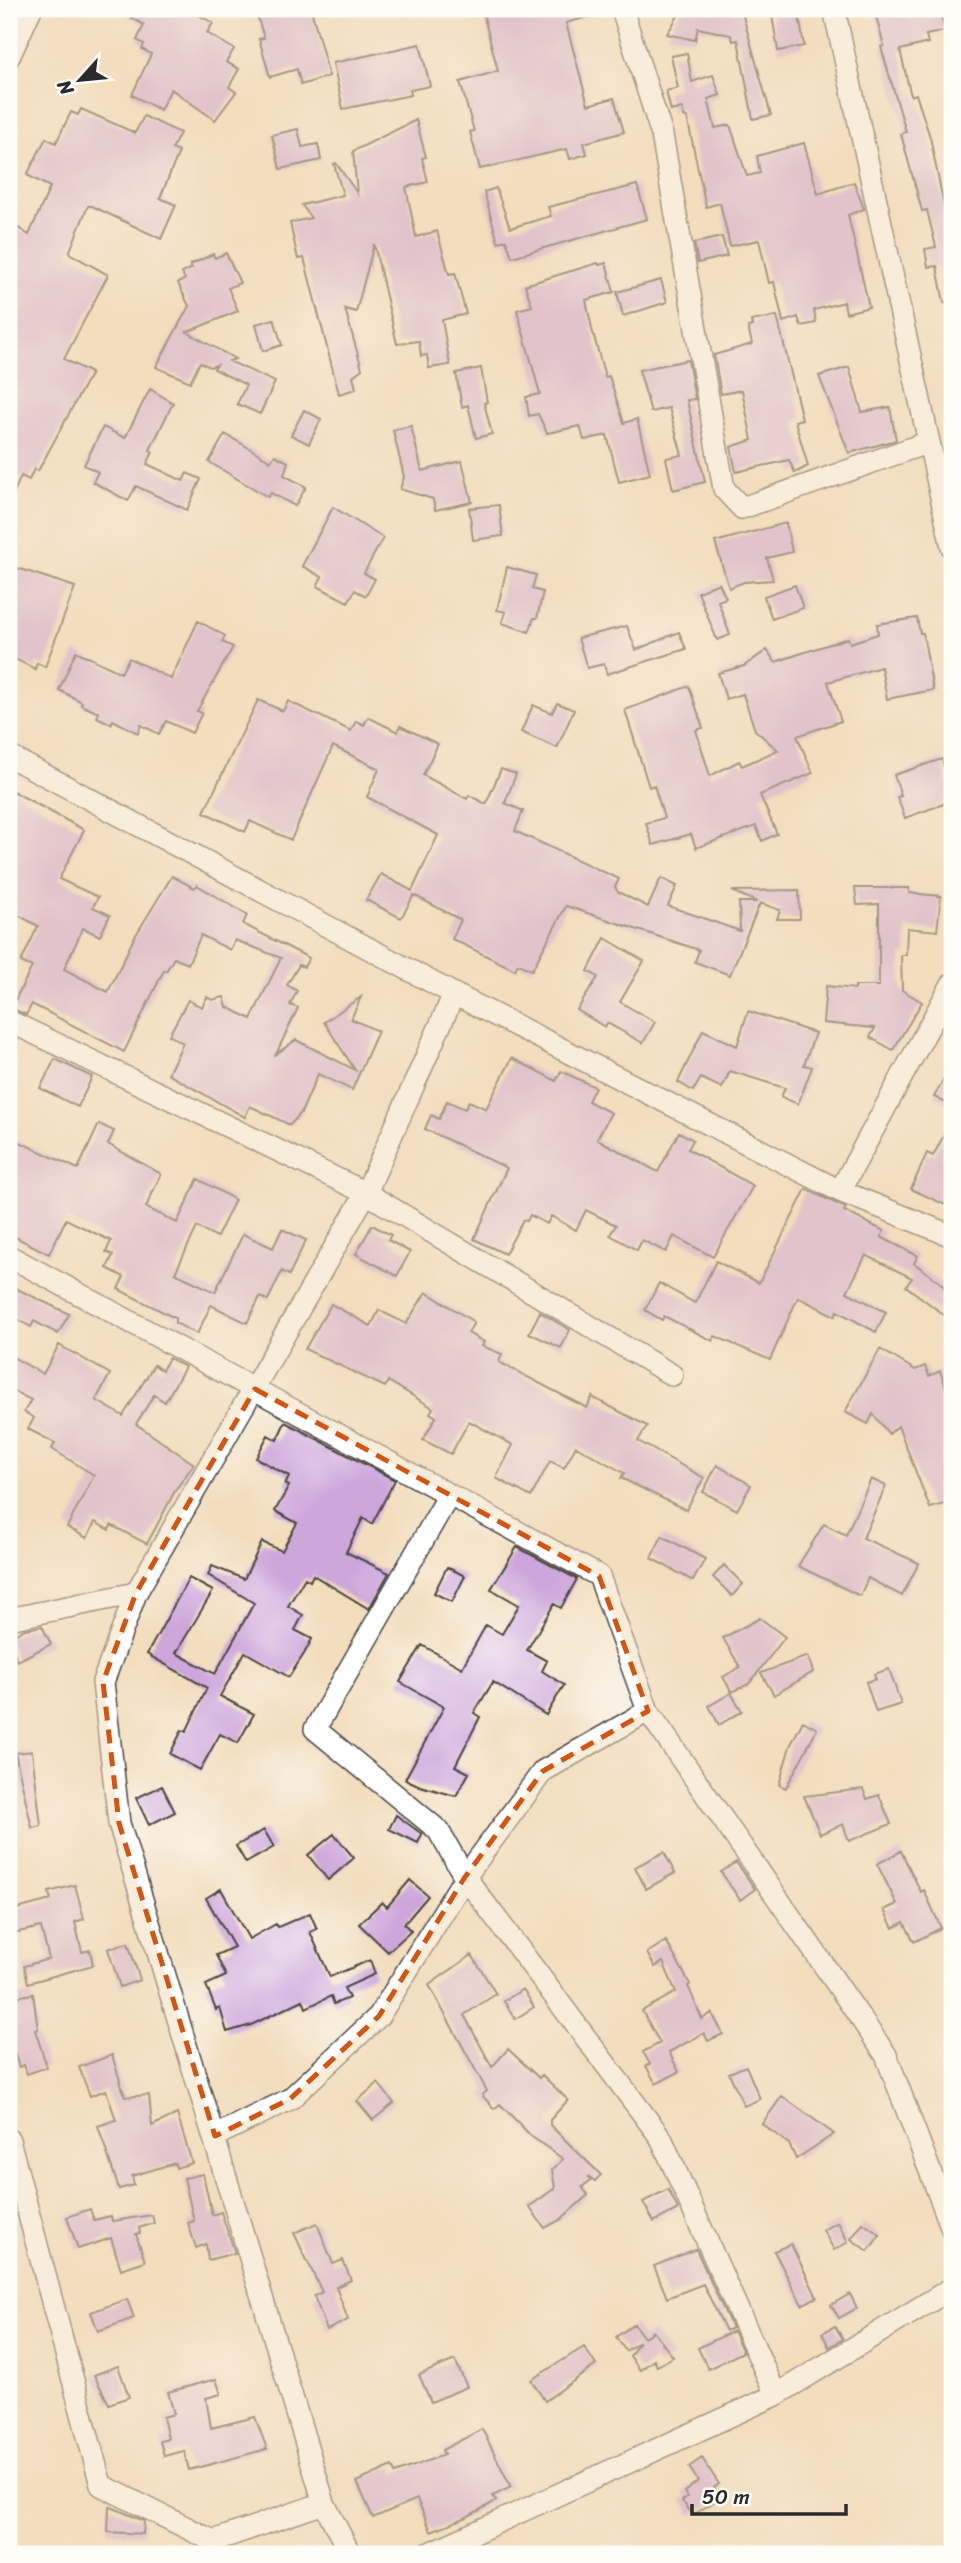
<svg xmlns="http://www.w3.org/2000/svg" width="961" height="2563" font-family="Sriracha,sans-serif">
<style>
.building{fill:#cda6db}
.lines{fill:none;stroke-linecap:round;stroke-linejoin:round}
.street-casing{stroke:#494641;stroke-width:24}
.street{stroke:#fff;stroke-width:21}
.marked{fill:none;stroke:#d5540f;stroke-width:5;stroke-dasharray:14 9;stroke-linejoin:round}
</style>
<rect width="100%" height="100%" fill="#fdfcf7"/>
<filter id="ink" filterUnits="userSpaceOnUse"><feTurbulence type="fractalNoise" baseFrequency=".0143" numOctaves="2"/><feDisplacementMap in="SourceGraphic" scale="14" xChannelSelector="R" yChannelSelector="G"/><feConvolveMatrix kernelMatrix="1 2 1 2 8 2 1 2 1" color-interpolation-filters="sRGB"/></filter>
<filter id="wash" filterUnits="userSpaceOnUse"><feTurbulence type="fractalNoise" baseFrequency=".00686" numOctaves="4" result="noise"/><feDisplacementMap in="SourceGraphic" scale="28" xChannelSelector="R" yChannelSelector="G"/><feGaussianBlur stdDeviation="1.57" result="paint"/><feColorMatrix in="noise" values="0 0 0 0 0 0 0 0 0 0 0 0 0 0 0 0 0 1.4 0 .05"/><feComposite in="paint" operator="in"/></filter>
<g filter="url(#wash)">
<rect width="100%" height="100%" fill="#f2ddbd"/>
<g id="blocks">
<path class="building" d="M116 9H188L213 23 207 33 234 49 226 62 239 69 229 87 236 92 215 120 171 89 160 110 132 95 151 54 142 49 144 44 137 40 144 25Z
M255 9H311L329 76 301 85 297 69 270 77 259 39 264 38Z
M482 9H597L598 14 566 23 588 105 614 98 624 132 584 143 587 154 570 159 567 149 480 169 470 132 474 131 460 82 498 71Z
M682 9H741L771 115 753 119 738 40 733 41 731 35 698 28 695 40 667 34Z
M771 9H798L804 46 778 51Z
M874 9H895L897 15 920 9H939L945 31 926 35 928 43 900 50 911 96 916 94 930 137 952 245V302L944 303 937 266 928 267 925 249 936 247 927 210 922 211 911 171 901 134 906 132 881 47 884 46Z
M420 44 430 86 410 90 411 95 343 109 333 63Z
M687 53 692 82 713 75 720 95 708 99 715 128 730 125 747 176 760 173 757 156 804 143 818 194 854 182 864 209 848 215 869 307 846 313 844 302 814 310 816 323 801 326 798 317 783 322 774 282 769 283 759 240 730 246 720 203 706 207 687 117H684L682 108 671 111 666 91 678 88 671 56Z
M81 109 135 133 144 116 180 133 172 149 179 152 160 198 176 205 161 239 92 206H88L69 253 108 275 64 359 91 373 38 471 34 469 29 480 21 476 9 504V342L17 325 9 320V222L29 235 50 187 27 175 46 138 56 143 71 112 78 115Z
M416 120 426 157 422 158 428 182 406 187 416 237 437 231 449 274 455 273 466 314 442 320 450 365 429 368 427 355 421 356 419 341 397 344 374 244 356 312 345 309 362 369 353 376 356 389 339 394 304 258 298 259 290 223 311 218 302 205 343 195 334 164 336 163 357 193 353 151Z
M298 129 302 147 318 144 321 160 280 169 272 135Z
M637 185 647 219 512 257 506 240 498 242 484 192 496 188 510 228 551 216 548 207Z
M722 237 727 256 698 263 694 243Z
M226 253 240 283 228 288 238 311 187 332 235 359 229 361 275 382 260 414 237 404 246 385 214 369 217 365 210 367 200 362 190 382 156 367 189 306 178 283 185 279 182 273 192 268 190 265 213 254 215 258Z
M598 263 599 265 606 263 614 292 586 300 592 329 605 377 609 376 624 423 637 419 650 474 619 482 607 435 584 440 580 426 547 433 538 414 529 416 526 397 540 394 517 310 532 306 525 285Z
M661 280 667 302 623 316 617 292Z
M777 316 802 419 795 421 808 466 795 473 789 460 736 472 731 447 752 440 742 390 721 394 714 355 752 344 748 327 752 326 751 321Z
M274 319 282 345 263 351 256 324Z
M688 360 695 399 687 400 705 482 673 490 666 458 682 455 669 408 651 412 639 370Z
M849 367 862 412 890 407 896 440 849 453 819 376Z
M481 368 487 402 484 403 492 434 476 438 468 405 462 407 456 373Z
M150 389 173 403 150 450 153 452 147 464 183 481 187 473 201 479 187 510 136 486 128 501 93 482 98 472 84 465 103 427 125 438Z
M304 410 321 419 309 444 291 435Z
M411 426 422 471 462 461 472 502 435 510 433 499 400 489 404 477 393 430Z
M225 434 271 461 275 455 288 462 284 475 306 487 295 506 271 493 268 497 209 462Z
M499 505 503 536 473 540 469 508Z
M333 507 383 538 364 573 375 579 366 596 355 590 348 602 317 586 322 577 302 566Z
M786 523 792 552 767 558 773 580 744 582 729 588 715 542Z
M507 567 536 575 532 589 543 592 537 618H534L529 632 502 623 506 612 497 610Z
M17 568 75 587 45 667 37 663 35 669 9 656V586Z
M719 583 726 598 718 601 730 635 717 640 698 592Z
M795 585 803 608 772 619 764 596Z
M917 618 920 633H923L933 690 887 699 881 667 828 682 841 721 797 736 813 773 760 795 777 834 762 841 756 826 696 848 691 834 653 845 646 823 664 818 654 785 649 787 625 710 689 686 703 728 696 730 710 776 739 761 742 766 778 750 755 730 743 694 726 699 718 673 744 666 767 650 775 662 848 638 850 643 878 634 877 624Z
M198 621 225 636 222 642 233 647 197 711 202 713 192 733 166 721 159 734 141 725 138 733 113 720 111 724 97 717 99 713 81 705 82 702 59 690 76 651 121 673 129 658 171 679Z
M627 626 636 650 679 632 686 649 607 674 604 664 587 668 578 638Z
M258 700 283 711 288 701 351 731 356 721 364 725 368 717 398 732 400 726 438 744 423 775 467 799 469 795 486 804 501 769 516 774 505 803 523 811 515 831 619 879 615 887 618 892 648 907 661 878 677 886 668 906 740 931 739 902H757L732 891 799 890 800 919H777L780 910 760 903 730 975 695 962 699 950 566 906 532 970 518 964 515 970 452 939 461 920 414 895 401 918 366 900 381 874 412 891 438 835 367 797 379 769 333 746 291 840 250 821 245 832 204 812Z
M557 703 574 710 557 748 521 732 533 705 552 713Z
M942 759 952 801 905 818 897 797 901 796 894 775Z
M9 789 84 830 59 879 98 897 93 907 110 915 100 936 83 928 64 969 108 992 134 938 172 876 194 888 197 885 247 915 243 924 309 958 304 967 299 965 287 985 297 991 290 1005 298 1008 276 1054 296 1040 355 1070 324 1022 361 997 351 1019 378 1031 352 1090 318 1074 301 1113 290 1125 250 1106 245 1117 168 1074 183 1043 169 1035 188 1000 202 1007 207 997 212 1000 224 997 227 1007 251 1019 281 958 235 940 230 950 201 935 188 964 174 958 166 971 164 970 124 1052 32 1004 26 1015 11 1008 32 967 21 962 38 926 9 910Z
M855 888H909V893L941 896 937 931 907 928 906 955H901L902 990 922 1002 893 1050 870 1037 875 1028 823 1023 826 986 855 989V986H879V904L857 905Z
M605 938 644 961 620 1002 655 1022 643 1043 607 1023 605 1027 577 1010 598 977 588 971Z
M748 1011 815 1033 804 1065 812 1067 798 1104 781 1097 785 1088 730 1071 722 1088 701 1078 693 1091 678 1082 703 1030 737 1046Z
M512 1058 556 1081 561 1071 595 1087 588 1101 611 1113 597 1139 658 1172 679 1132 693 1140 688 1149 753 1186 713 1257 674 1236 666 1252 642 1240 637 1250 610 1235 616 1225 586 1210 576 1230 551 1216 547 1224 530 1215 527 1221 523 1220 505 1254 474 1239 507 1168 425 1129 431 1115 439 1119 447 1101 465 1109 469 1101 486 1109Z
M55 1059 92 1077 78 1107 40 1088Z
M952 1063V1106L934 1097Z
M952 1120V1208L911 1189 927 1153 933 1156Z
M99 1124 114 1131 108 1144 161 1174 146 1207 149 1209 177 1223 198 1179 235 1200 217 1237 197 1227 175 1273 215 1292 243 1234 273 1248 282 1229 306 1240 289 1275 282 1271 268 1300 260 1297 247 1323 211 1305 197 1334 175 1323V1318L118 1289 124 1277 107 1268 113 1255 106 1252 111 1241 66 1219 49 1254 9 1234V1137L78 1169Z
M806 1189 846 1208 844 1211 884 1231 881 1237 918 1256 914 1263 942 1284 952 1301V1321L906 1286 912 1278 866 1255 847 1292 886 1312 876 1332 837 1311 835 1316 798 1297 770 1360 715 1336 713 1341 664 1316 662 1320 645 1310 659 1283 695 1303 716 1261 759 1283Z
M372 1225 391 1235 388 1240 410 1252 397 1276 356 1254Z
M9 1285 69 1314 58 1334 34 1321 31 1327 9 1314Z
M426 1292 474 1322 468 1333 484 1342 482 1346 502 1354 499 1362 587 1408 592 1397 647 1426 638 1441 704 1478 686 1510 621 1478 624 1473 576 1446 564 1468 550 1461 531 1497 496 1478 513 1445 469 1421 451 1454 423 1440 436 1417 430 1413 433 1408 388 1381 385 1387 305 1349 331 1304 371 1326 379 1310 406 1324Z
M540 1312 570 1330 561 1348 529 1333Z
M59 1345 110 1374 96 1400 123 1416 154 1365 162 1370 169 1358 185 1367 165 1402 154 1395 136 1424 194 1464 176 1489 147 1544 111 1525 109 1530 95 1522 87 1538 67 1527 94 1475 52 1449 55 1443 28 1429 34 1418 24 1412 31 1400 9 1389V1355L43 1374Z
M880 1349 915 1370 925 1366 929 1376 940 1371 952 1405V1502L930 1508 898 1426 889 1434 873 1414 868 1424 845 1412Z
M285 1422 395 1480 372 1524 363 1518 346 1552 389 1573 369 1609 313 1575 310 1581 305 1578 288 1606 303 1615 295 1630 312 1639 304 1654 289 1677 245 1652 220 1696 254 1714 238 1743 220 1734 200 1770 170 1754 182 1730 186 1732 207 1688 147 1654 189 1578 213 1591 176 1653 215 1674 254 1603 208 1575 212 1566 244 1579 262 1542 282 1551 297 1523 275 1511 289 1486 285 1484 289 1476 256 1458 268 1435 277 1440Z
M717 1465 751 1485 737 1510 703 1492Z
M871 1479 886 1486 863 1538 919 1563 902 1596 868 1578 860 1596 798 1566 824 1524 846 1535Z
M662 1536 705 1559 693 1581 651 1558Z
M517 1547 577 1579 561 1608 554 1604 527 1650 547 1661 542 1671 564 1685 546 1715 493 1682 474 1713 480 1717 455 1766 469 1773 456 1796 420 1786 405 1779 444 1707 400 1682 422 1645 462 1668 486 1625 502 1634 519 1605 491 1589Z
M724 1565 743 1584 732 1596 713 1577Z
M447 1567 465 1576 452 1602 434 1593Z
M760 1618 785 1637 749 1684 732 1692 723 1677 740 1667 723 1638Z
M42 1626 51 1644 17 1661 9 1638 25 1629Z
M808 1656 813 1672 774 1695 761 1673Z
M889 1669 901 1704 876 1712 866 1682 876 1679 874 1674Z
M731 1693 742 1711 719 1725 709 1706Z
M803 1721 817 1729 786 1788 779 1785 790 1746Z
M32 1751 41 1826 32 1828 15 1753Z
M162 1786 175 1812 149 1825 136 1798Z
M863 1789 867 1799 879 1795 891 1824 849 1841 843 1824 820 1834 804 1796Z
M396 1815 422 1834 418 1843 389 1829Z
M264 1830 274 1847 246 1863 236 1846Z
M334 1834 354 1858 328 1880 308 1855Z
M901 1851 921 1892 924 1890 941 1928 914 1942 904 1922 893 1928 884 1910 897 1904 877 1864Z
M664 1852 675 1873 646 1889 635 1867Z
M736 1862 755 1889 740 1900 721 1872Z
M410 1880 428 1896 404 1924 411 1931 388 1952 359 1924 382 1902 387 1907Z
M75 1885 84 1919 75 1922 82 1952 90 1950 93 1965 28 1983 24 1966 49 1959 41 1927 9 1934V1911L51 1900 49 1892Z
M221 1889 249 1939 276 1924 278 1927 310 1913 317 1929 310 1932 330 1977 370 1960 375 1974 344 1988 349 1998 334 2004 331 1996 306 2008 303 2000 251 2025 227 2032 220 2008 216 2010 206 1985 226 1976 216 1955 234 1947 206 1898Z
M666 1941 690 1984 688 1986 702 2019 712 2013 723 2034 708 2041 704 2033 669 2052 679 2072 656 2084 646 2066 650 2064 643 2052 660 2043 642 2011 676 1992 663 1962 655 1967 647 1953Z
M128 1943 140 1980 120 1987 108 1949Z
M472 1955 496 1994 464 2015 492 2067 508 2049 539 2078 542 2075 568 2100 550 2120V2125L601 2175 595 2181 588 2176 591 2180 582 2187 588 2195 560 2220 545 2228 529 2207 555 2188 552 2170 563 2159 532 2137 500 2104 494 2109 482 2095 487 2091 429 1985Z
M523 1989 534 2007 515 2019 504 2001Z
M33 1994 38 2029 35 2030 47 2067 27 2074 24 2065 19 2067 9 2036V1998Z
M112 2055 125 2097 149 2095 152 2126 177 2114 192 2163 176 2168 175 2163 132 2176 134 2185 119 2189 98 2126 116 2120 106 2090 90 2096 79 2067Z
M746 2066 760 2099 744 2106 729 2073Z
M378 2083 394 2103 373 2120 357 2101Z
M782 2096 834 2134 796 2159 789 2144 762 2124Z
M203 2174 212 2215 221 2212 235 2253 208 2260 206 2244 196 2248 188 2223 194 2221 184 2178Z
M668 2189 678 2209 654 2222 643 2202Z
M90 2209 94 2220 111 2216 112 2221 152 2215 154 2223 139 2228 140 2233 136 2234 145 2261 121 2269 111 2238 78 2249 67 2217Z
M838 2222 848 2242 834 2250 823 2230Z
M317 2223 333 2264 343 2260 351 2280 336 2287 348 2320 327 2330 314 2296 322 2292 294 2233Z
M863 2223 880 2235 868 2251 851 2239Z
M791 2244 817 2297 802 2305 774 2251Z
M696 2249 732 2328 726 2331 703 2284 667 2298 654 2266Z
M850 2294 857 2308 839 2318 831 2305Z
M127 2299 134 2318 98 2331 91 2312Z
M634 2324 644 2338 653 2331 673 2357 657 2366 654 2360 640 2370 630 2356 639 2342 626 2351 616 2337Z
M835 2326 843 2339 829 2347 822 2333Z
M733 2331 743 2352 708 2369 698 2348Z
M584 2347 596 2365 545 2401 531 2380Z
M455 2360 467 2387 431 2402 419 2375Z
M118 2366 129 2397 109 2404 94 2375Z
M216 2379 221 2394 206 2398 211 2428 255 2417 267 2449 189 2470 184 2451 164 2456 160 2441 168 2439 163 2417 174 2414 168 2392Z
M482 2429 511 2487 493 2496 496 2501 465 2518 431 2531 417 2499 373 2518 357 2482 392 2466 395 2473 444 2455 442 2450Z
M702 2458 719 2484 714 2487 720 2498 693 2515 682 2501 687 2497 684 2492 698 2481 689 2467Z
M109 2506 144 2521 143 2534 108 2532Z"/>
</g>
</g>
<g filter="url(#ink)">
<use href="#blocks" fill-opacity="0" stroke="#494641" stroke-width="2"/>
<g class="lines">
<defs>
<path id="street" d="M622 9 662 135 724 489 742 508 929 442
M834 9 952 547
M9 57 31 9
M9 756 454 994 840 1191 952 1236
M9 1021 366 1193 672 1375
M840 1191 952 984
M9 1256 599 1576 648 1711 886 2055 952 2229
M449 1495 315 1729 438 1830 465 1877 661 2138 776 2395
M9 1619 136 1593
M215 2136 290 2099 379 2016 465 1877 543 1771 648 1711
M9 2140 101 2485 213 2541 324 2503
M350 2554 324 2503 119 1823 103 1682 136 1593 366 1193 454 994
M428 2554 776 2395 952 2288"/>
</defs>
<use href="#street" class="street-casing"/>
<use href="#street" class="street"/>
</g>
</g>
<path d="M0 0H961V2563H0ZM255 1389 599 1576 648 1711 543 1771 465 1877 379 2016 290 2099 215 2136 119 1823 103 1682 136 1593Z" fill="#f2ddbd" fill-opacity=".55" fill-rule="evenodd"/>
<path class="marked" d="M255 1389 599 1576 648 1711 543 1771 465 1877 379 2016 290 2099 215 2136 119 1823 103 1682 136 1593Z"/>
<rect width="961" height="2563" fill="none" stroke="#fdfcf7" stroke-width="35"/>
<g transform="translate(80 80) rotate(243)" stroke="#fdfcf7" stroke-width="5" paint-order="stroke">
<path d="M0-5L12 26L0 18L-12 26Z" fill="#2b2b2b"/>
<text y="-10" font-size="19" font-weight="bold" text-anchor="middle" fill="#2b2b2b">N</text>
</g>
<path d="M692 2504v10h154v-10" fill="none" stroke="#2b2b2b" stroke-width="3.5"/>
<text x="702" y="2504" font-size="21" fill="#2b2b2b" stroke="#fdfcf7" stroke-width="5" paint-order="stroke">50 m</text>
</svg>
